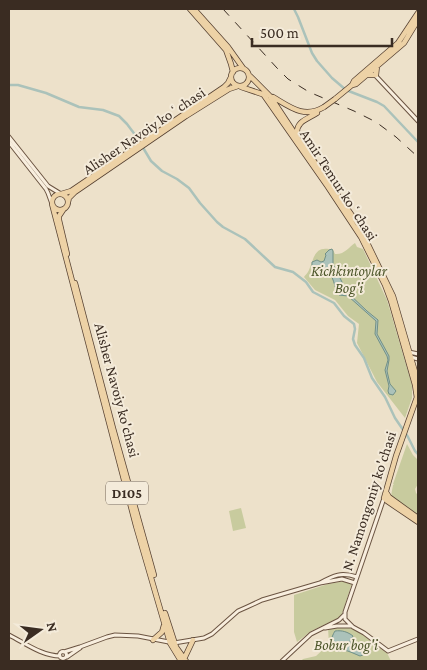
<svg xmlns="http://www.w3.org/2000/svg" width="427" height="670" font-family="'Crimson Pro',serif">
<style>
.green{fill:#c8cb9e}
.water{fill:#abc2ba;stroke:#719087}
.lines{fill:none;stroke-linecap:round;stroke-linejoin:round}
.canal{stroke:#abc2ba;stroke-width:2.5}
.secondary-casing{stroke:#6b5442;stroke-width:5}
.primary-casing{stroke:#574233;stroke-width:6}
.secondary{stroke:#f8eede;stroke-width:3}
.primary{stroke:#edd2a6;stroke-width:4.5}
.rail{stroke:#3a2c22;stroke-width:1;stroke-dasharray:9 9;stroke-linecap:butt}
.primary-bridge-casing{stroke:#574233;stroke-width:6;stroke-linecap:butt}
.primary-bridge{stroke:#edd2a6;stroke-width:4.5}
.labels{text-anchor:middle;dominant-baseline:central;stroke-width:4;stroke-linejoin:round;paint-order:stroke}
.shield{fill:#f4ebda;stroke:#726559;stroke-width:1}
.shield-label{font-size:14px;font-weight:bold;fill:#3a2c22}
.street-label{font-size:15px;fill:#3a2c22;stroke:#f4ebda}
.park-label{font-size:15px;font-style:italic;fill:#4d562a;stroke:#f4ebda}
</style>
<rect width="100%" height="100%" fill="#ede1ca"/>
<path class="green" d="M355 243 357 247 363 249 387 300 412 385V398L405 418 377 382 357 343 359 324 348 316 335 300 315 290 304 277C305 275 308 273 309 270 314 259 314 244 333 250L335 254C344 255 349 247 355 243Z
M407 444 413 455 418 460V484L415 489 416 493 418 495V516L391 496 393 485H394L393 484Z
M241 508 246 528 233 531 229 511Z
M346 581 352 583 341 617 311 631 297 642 294 632V595L328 584Z
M338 626 349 627 363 635 387 653 391 661H301L303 659 316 656 329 644 328 628Z"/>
<path class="water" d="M332 249 333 251V264L347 292 367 311 378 320 377 334 389 356V360L387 371 390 384 396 391 393 395 389 394 388 391 389 386 385 370 388 360 387 356 375 334 376 321 348 296 339 295C334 289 334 273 325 269 320 268 316 269 312 268V262L317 260 321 262 324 261 326 255 325 254 329 250Z
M335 631C342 630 348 632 353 636L350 641 351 645H356L358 642 363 655 360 656C355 654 349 651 344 650 339 650 340 652 336 650 329 646 331 637 335 631Z"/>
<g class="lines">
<path class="canal" d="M294 9 298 17 312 53 317 61 332 78 346 90 377 102 384 106 418 142
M9 85H18L46 93 79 107 103 110 119 116 127 124 136 136 151 161 162 171 177 179 189 188 200 203 217 222 223 227 245 239 275 267 293 272 306 282 313 292 334 303 344 316 354 324 355 329 353 339 355 345 364 358 372 378 385 397 395 418 408 437 415 451 418 454"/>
<defs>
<path id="secondary" d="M374 74 418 121
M9 137 48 186 61 194
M9 142 46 189 48 193 52 204
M409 352 418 354
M411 357 418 359
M384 498 345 612V619L353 627 364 633 388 651 418 639
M355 583 342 579 320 583C334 575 341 572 357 577
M325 628 337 626H351
M9 635C25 643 42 656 60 656
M59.5 655a3.5 3.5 0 1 1 7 0a3.5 3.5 0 1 1-7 0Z
M64 652 80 647 107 637 115 635 138 636 174 643 204 638 212 634 238 611 247 607 262 600 320 583
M67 657 80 648
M282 661 311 634 339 620 344 615"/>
<path id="primary" d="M190 9 226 50 231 64 233 72
M194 9 228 47 243 68
M231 77a9 9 0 1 1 18 0a9 9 0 1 1-18 0Z
M367 75H376L377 66
M250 76 270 96 297 137 358 224 393 296 418 382
M352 85 354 81 398 43 418 13
M241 87 265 95
M263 94 328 187 361 237 385 285 391 301 415 385 417 398
M273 97C290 107 304 119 324 107
M335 99 352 85 356 84 404 43 418 20
M297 134C296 121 308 119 317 113
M52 202a8 8 0 1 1 16 0a8 8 0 1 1-16 0Z
M61 194 71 191 224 87 228 83 231 77
M68 202 69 198 75 192 186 116 229 89 238 86
M52 204 136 526 170 643 181 661
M63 210 59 216V220L67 254
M75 283 113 428 154 575
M386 492 389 497 418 518
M384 498 396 456 417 397
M384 498 387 501 418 522
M165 613 176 647 186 661
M153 640 162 632 164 625
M184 659 193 640"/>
</defs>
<use href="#secondary" class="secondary-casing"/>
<use href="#primary" class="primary-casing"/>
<use href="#secondary" class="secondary"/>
<use href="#primary" class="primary"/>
<path class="rail" d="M223 9 277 68 288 79 309 92 354 111 376 122 396 137 418 157"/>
<defs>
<path id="primary-bridge" d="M324 107 335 99"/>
</defs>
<use href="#primary-bridge" class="primary-bridge-casing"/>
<use href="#primary-bridge" class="primary-bridge"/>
</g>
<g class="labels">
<rect class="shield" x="106" y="481.5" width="42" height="23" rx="4"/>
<g class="shield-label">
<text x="127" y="493">D105</text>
</g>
<g class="street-label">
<text transform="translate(144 131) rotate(-34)">Alisher Navoiy koʻchasi</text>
<text transform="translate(339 185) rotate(57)">Amir Temur koʻchasi</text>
<text transform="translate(117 390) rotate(75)">Alisher Navoiy ko'chasi</text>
<text transform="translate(369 501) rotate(-72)">N. Namongoniy ko'chasi</text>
</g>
<g class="park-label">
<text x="349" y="271">Kichkintoylar<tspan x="349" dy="17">Bog'i</tspan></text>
<text x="346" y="645">Bobur bog'i</text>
</g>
</g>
<rect width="427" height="670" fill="none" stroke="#3a2c22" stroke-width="20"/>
<g transform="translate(40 630) rotate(76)" stroke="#f4ebda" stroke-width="4" paint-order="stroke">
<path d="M0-4L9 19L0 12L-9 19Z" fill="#3a2c22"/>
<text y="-8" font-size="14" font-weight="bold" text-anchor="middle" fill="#3a2c22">N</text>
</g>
<path d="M252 38v8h140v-8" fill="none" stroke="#3a2c22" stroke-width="2.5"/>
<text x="260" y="38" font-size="15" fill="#3a2c22" stroke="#f4ebda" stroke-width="4" paint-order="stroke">500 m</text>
</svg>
